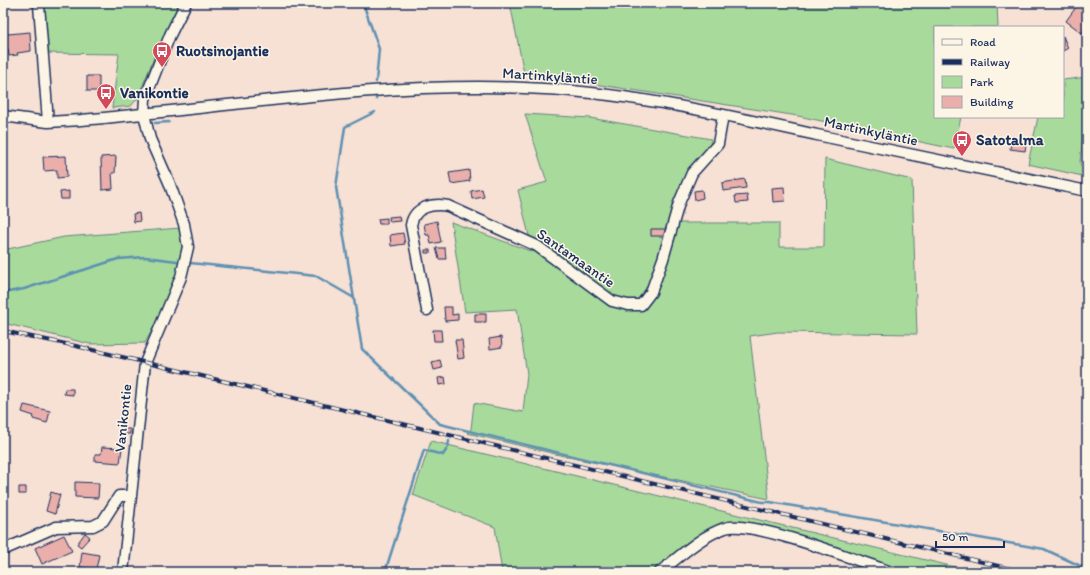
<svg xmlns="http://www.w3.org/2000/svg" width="1090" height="575" font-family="Itim,sans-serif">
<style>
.green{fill:#a8da9c;stroke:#62847d}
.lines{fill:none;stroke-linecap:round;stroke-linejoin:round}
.stream{stroke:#5d90b2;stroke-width:2.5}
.building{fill:#eaafab;stroke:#1b2f5e}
.minor-casing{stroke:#1b2f5e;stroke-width:13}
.minor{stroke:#fcf5e5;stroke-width:10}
.rail-casing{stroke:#1b2f5e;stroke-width:4}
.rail{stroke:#fcf5e5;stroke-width:2.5;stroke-dasharray:8;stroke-linecap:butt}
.labels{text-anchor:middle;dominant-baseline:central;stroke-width:3;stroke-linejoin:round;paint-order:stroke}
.poi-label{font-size:15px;font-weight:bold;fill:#1b2f5e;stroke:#fcf5e5;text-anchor:start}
.street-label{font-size:15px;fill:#1b2f5e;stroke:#fcf5e5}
</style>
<rect width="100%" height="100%" fill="#f7e0d4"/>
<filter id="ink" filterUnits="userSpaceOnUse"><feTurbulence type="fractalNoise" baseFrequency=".025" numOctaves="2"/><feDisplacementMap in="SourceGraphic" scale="8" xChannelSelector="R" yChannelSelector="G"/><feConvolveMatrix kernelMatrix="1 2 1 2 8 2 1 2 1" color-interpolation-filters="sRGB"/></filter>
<g filter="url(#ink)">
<path class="green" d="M11 3H182L159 46 137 99 131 106 112 108 119 54 42 53 39 5Z
M510 3H997L998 27H935V117H961L954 149 798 116 524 73Z
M1087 77V133L1083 136 1080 162 1081 166 1087 167V177L1028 164 1038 117H1063V80Z
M525 114 590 118 711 139 710 147 669 223H779V247H824L825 159 912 180 917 334 778 332 750 336 769 499 568 457 467 433 471 429 474 403 523 412 527 374 517 309 465 312 451 222 533 252 518 190 547 182Z
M181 228 188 247 181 277 145 343 90 344 3 323V250L64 237Z
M431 441 963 569 979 572H905L751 523H721L688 542 651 572H502L495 527 413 495Z"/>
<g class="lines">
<path class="stream" d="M363 3 379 49 376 82
M376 99V98
M375 112 345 127 336 187 362 349 440 424 762 502H770L1044 549 1087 569
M155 123 169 122
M190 263 316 276 354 298
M3 293 24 289 118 259 145 257 177 261
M385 572 424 450 443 455 448 447 449 441"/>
</g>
<path class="building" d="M1079 3H1087V25L1082 33 1066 21Z
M3 31 8 34 30 32 31 51 17 53 18 55 9 56 8 49 3 45Z
M1063 36 1068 48 1063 51Z
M87 76H99V91H87Z
M1012 137 1027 139 1025 151 1010 149Z
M66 156 67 177 57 178V170L44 171 43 157Z
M116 156 115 173H112L113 189 102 190 101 157Z
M469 170 470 181 451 184 449 173Z
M745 179 746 188 723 191 722 183Z
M784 187 785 201 773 202 772 188Z
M482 189 484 197 472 199 471 191Z
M702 190 703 198 695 200 694 191Z
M69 191V199H61L60 192Z
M747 195 748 202 736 203 735 196Z
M139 213 140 221 134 222 133 214Z
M399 216 400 221 390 222 389 217Z
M387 218V224H379L378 219Z
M437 221 441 242 431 244 429 235H426L424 224Z
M651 229H666V236H651Z
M403 233 405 244 391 246 390 235Z
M436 248H445L446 259H439Z
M425 250H430V253H425Z
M444 307H452V315L458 314V320L445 321Z
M475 314H486V322H475Z
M433 330H441L442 341H434Z
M501 337 502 347 490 349 489 339Z
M455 340H462L464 358 458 359Z
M440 360 442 368 434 370 432 362Z
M445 377 446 384 439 385 438 378Z
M65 389H73V395L64 394Z
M24 405 50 411 47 423 33 419 34 416 22 412Z
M122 429H130V434H122Z
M102 447 122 448 120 463 95 461V454H101Z
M75 482 99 483 98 498 75 497Z
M19 487H26V494H19Z
M51 492 60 495 55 514 46 511Z
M3 509H7L6 523H3Z
M85 533 90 537 81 547 77 544Z
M64 535 72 551 42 564 35 548Z
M82 552 99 555 96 569 80 567Z"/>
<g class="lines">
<defs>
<path id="minor" d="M39 5 48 122
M3 116 48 122 81 120C229 107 376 82 524 88 623 91 721 114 817 135 907 154 997 173 1087 191
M427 310 411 225C414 207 432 203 448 206L537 246 612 301 628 305H641L651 292 663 259 679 203 692 173 718 144 723 115
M3 550 56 527 93 526 103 521 119 496H130
M123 572 145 363 181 277 188 247 184 224 169 182 150 139 144 114 145 99 170 35 186 3
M660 572C680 556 701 536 725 528 750 519 862 562 891 572"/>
</defs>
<use href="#minor" class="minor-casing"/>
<use href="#minor" class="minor"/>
<defs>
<path id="rail" d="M3 331 76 346 1024 572"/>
</defs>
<use href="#rail" class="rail-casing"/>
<use href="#rail" class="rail"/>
</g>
</g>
<defs>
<symbol id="bus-pin" viewBox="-11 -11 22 30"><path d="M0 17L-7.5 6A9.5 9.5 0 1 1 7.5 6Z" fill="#d1495b" stroke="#fcf5e5"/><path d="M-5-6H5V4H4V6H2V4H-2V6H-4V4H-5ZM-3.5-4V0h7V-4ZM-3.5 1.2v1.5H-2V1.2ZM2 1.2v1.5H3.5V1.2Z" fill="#fff"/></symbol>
</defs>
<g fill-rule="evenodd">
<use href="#bus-pin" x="151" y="40" width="22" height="30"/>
<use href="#bus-pin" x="95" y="82" width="22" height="30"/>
<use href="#bus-pin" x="951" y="129" width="22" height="30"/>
</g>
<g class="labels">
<g class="poi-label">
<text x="176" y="51">Ruotsinojantie</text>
<text x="120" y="93">Vanikontie</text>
<text x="976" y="140">Satotalma</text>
</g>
<g class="street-label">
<text transform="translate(550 76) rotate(4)">Martinkyläntie</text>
<text transform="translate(871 131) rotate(12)">Martinkyläntie</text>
<text transform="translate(576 258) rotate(35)">Santamaantie</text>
<text transform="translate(123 418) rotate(-84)">Vanikontie</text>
</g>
</g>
<rect width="1090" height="575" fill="none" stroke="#fcf5e5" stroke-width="16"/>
<rect x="8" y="8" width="1074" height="559" fill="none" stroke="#1b2f5e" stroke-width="1.5" filter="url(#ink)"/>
<rect x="934" y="26" width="130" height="92" fill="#fcf5e5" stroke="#a2a6af"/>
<rect x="942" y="39" width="20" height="6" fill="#fcf5e5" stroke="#a2a6af"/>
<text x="970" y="46" font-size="12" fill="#1b2f5e">Road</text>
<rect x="942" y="59" width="20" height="6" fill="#1b2f5e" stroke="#a2a6af"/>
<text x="970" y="66" font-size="12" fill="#1b2f5e">Railway</text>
<rect x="942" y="76" width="20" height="12" fill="#a8da9c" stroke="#a2a6af"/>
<text x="970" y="86" font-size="12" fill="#1b2f5e">Park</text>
<rect x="942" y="96" width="20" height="12" fill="#eaafab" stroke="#a2a6af"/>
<text x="970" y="106" font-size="12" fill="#1b2f5e">Building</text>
<path d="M936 541v6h68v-6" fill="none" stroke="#1b2f5e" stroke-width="2"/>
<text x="942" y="541" font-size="12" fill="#1b2f5e" stroke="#fcf5e5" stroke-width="3" paint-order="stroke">50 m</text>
</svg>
